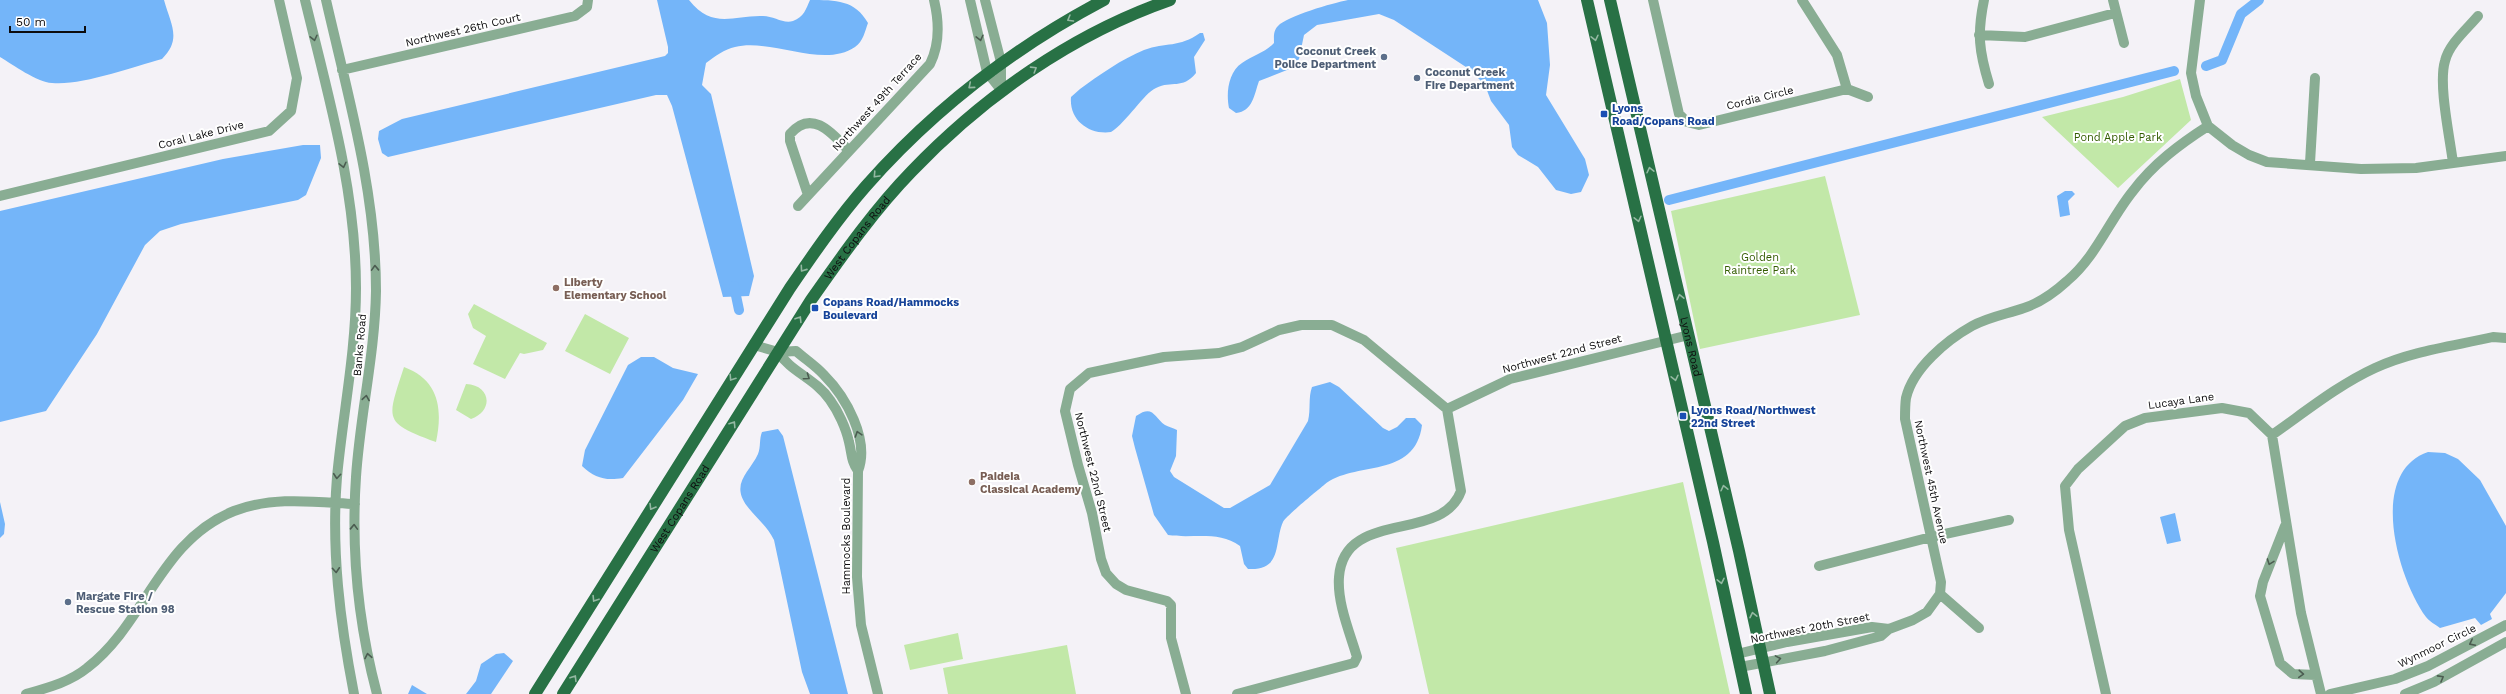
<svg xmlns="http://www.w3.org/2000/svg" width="2506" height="694" font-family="'Work Sans',sans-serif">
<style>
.green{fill:#c2e8a8}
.water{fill:#74b5f9}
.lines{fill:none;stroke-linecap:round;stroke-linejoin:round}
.canal{stroke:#74b5f9;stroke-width:10}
.minor{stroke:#89ad93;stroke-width:10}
.major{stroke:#287145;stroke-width:12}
.oneway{stroke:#94b8a2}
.oneway2{stroke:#4b5c50}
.service-dot{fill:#5c6f8a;stroke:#fff;stroke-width:1.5}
.transit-dot{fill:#1a4fb4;stroke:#fff;stroke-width:1.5}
.education-dot{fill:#8d6e63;stroke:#fff;stroke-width:1.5}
.labels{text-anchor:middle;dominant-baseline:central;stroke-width:4;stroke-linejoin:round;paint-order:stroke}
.street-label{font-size:11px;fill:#0d0c0e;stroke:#fff}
.service-label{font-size:11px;font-weight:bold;fill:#4e5e75;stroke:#fff;text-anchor:start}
.transit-label{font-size:11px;font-weight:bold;fill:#164399;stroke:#fff;text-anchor:start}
.park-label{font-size:11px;fill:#335c01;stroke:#fff}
.education-label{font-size:11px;font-weight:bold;fill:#785e54;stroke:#fff;text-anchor:start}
</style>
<rect width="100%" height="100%" fill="#f4f2f7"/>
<path class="green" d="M2180 79 2191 120 2118 188 2042 117 2123 97Z
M1825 176 1860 315 1700 349 1671 211Z
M474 304 547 343 543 350 524 354 520 353 505 379 473 364 486 336 473 328 468 314Z
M585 314 629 338 610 374 565 351Z
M404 367C439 380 443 409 436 442 382 422 387 420 404 367Z
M466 384C491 385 494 411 471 419L456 410Z
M1683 482 1730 694H1429L1396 548Z
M958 633 963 659 910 670 904 645Z
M1067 645 1076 694H948L943 668Z"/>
<path class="water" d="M0 0H164C171 25 182 39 162 59 132 67 81 86 52 83 37 82 13 65 0 57Z
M657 0H689C713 30 733 15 763 16 774 16 783 24 793 21 804 17 806 9 810 0 836 0 855 0 868 23 865 31 863 42 855 47 823 69 771 38 735 47 725 49 714 57 706 63L702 85 711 94 754 276 749 296 723 297 672 106 667 95H656L388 157 382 153 378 139 379 131 402 119 665 56 668 53V47Z
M1348 0H1538L1547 23 1550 65 1546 95 1585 159 1589 175 1581 192 1571 194 1556 190 1538 167 1518 155 1512 147 1509 125 1491 101 1485 85 1469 69 1394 20 1379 14 1317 25 1304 35 1299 59 1292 68 1259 81C1254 95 1253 111 1236 113L1229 108C1226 94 1228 72 1242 63 1253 55 1265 53 1274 43 1274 37 1273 31 1278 26 1287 16 1333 3 1348 0Z
M1200 33H1203L1205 40 1194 57 1196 73C1182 90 1172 80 1156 88 1144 93 1127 122 1111 132 1089 135 1069 120 1071 97L1080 89C1099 75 1122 59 1144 50 1166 42 1179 48 1200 33Z
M303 145H320L321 158 306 195 298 200 181 224 160 231 145 245 97 334 46 411 0 422V211L223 159Z
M2065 191H2072L2075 194 2068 201 2070 215 2060 217 2057 196Z
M641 357H654L673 368 698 374 683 400 623 478C605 481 595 478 582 466L585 450 628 365Z
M1330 382 1339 387 1383 428 1389 431 1397 427 1406 418H1415L1422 425C1415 480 1354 460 1324 485 1318 490 1285 517 1283 522 1274 542 1283 571 1248 569L1244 564 1240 546C1218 530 1193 539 1168 535L1154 515 1135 448 1132 436 1136 416C1153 404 1154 417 1165 425 1168 427 1174 428 1177 430L1176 456 1170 471 1174 477 1224 508H1230L1270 485 1308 421C1311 409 1308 398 1312 387Z
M778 429 783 436 848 694H810L802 672 774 540C767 526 756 518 747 506 730 483 750 472 758 454 761 447 759 439 762 432Z
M2428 452 2445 453 2458 459 2480 480 2506 526V593L2490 614 2492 619 2481 625 2475 618 2440 628C2436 625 2429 621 2426 617 2398 579 2367 473 2428 452Z
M0 502 5 524 4 534 0 538Z
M2175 513 2181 541 2167 544 2160 517Z
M504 653 513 661 491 694H466L476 681 481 664 496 654Z
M412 685 427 694H408Z"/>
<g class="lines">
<path class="canal" d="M2206 66 2222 60 2241 14 2259 0
M1669 200 2174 71
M734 286 739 310"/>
<path class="minor" d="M305 0C328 95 356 190 356 288 356 352 343 413 337 477 331 550 340 622 354 694
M326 0C348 96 376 192 376 291 375 354 360 415 356 477 351 551 358 623 377 694
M970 0 987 72 1001 90
M985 0 1001 62V90
M1653 0 1679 114 1687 122 1699 125 1847 89 1868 97
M1802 0 1837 55 1847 89
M1984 0C1977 34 1979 51 1989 84
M2113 0 2124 43
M2200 0 2191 73 2196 96 2208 126 2232 145 2249 155 2267 162 2361 169 2416 168 2506 156
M1979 35 2025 37 2115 13
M342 70 575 16 587 7 588 0
M2310 163 2315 78
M2453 163C2450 138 2438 84 2445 61 2449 44 2467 29 2478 16
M808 195 790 141V134C812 108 833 134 849 151
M0 196 269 131 291 111 297 78 279 0
M798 206 930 64C940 44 939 21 934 0
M754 345 778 352 796 351C805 359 816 366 824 375 846 397 870 440 858 471L857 577 861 625 878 694
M778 352C791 372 816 379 830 400 838 411 846 428 849 442 852 454 851 461 858 471
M1447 409 1510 379 1689 335
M2272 435 2301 613 2321 694
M2285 526 2263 582 2260 596 2280 663 2293 674 2316 675
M1819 566 1931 537 2009 520
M1940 594 1941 582 1905 419C1905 412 1905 405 1906 398 1913 368 1947 340 1972 326 1988 317 2007 314 2024 308 2039 303 2055 292 2067 281 2096 257 2110 219 2133 191 2153 164 2180 144 2208 126
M1940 594 1979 628
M1737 654 1787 642 1872 627 1889 629 1913 620 1927 612 1940 594
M1740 667 1825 651 1881 636 1889 629
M26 694C47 688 70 682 87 668 146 623 159 541 234 511 272 496 316 502 355 504
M1186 694 1171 638V605L1167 601 1126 590 1116 584 1106 573 1101 559 1092 513 1078 465 1065 411 1070 389 1089 373 1164 357 1219 353 1242 347 1279 330 1301 325H1332L1364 340 1447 409 1461 491C1442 544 1344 508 1339 577 1337 603 1350 633 1357 657L1354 663 1237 694
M2106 694 2069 530 2065 486 2078 469 2125 426 2145 418 2222 408 2249 413 2272 435C2305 412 2338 385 2375 368 2411 351 2454 346 2493 337L2506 338
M2330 694 2395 679 2428 666 2506 625
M2405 694 2434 682 2506 642"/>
<g class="major">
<path d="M1587 0 1713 542 1746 694"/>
<path id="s1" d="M1610 0 1739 551 1770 694"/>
<path d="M535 694 790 288C814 253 838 218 866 186 934 109 1013 48 1104 0"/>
<path id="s2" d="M563 694 811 300C842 256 874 210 912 171 983 97 1072 34 1170 0"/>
</g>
</g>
<defs><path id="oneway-chevron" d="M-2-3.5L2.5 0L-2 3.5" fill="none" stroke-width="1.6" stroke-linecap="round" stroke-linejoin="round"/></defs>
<g class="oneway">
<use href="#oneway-chevron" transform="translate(1070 19) rotate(150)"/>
<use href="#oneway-chevron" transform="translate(1595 38) rotate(77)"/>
<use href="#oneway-chevron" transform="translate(1034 69) rotate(-32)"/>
<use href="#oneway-chevron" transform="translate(971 86) rotate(140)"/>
<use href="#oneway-chevron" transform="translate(1650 170) rotate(-103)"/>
<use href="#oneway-chevron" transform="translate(876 175) rotate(133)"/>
<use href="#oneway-chevron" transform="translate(1638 219) rotate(77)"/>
<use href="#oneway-chevron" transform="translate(803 269) rotate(125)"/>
<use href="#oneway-chevron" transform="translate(1680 297) rotate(-103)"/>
<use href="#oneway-chevron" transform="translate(799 319) rotate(-58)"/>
<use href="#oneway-chevron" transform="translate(732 378) rotate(123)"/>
<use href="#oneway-chevron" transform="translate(1675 378) rotate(77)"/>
<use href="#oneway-chevron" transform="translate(733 424) rotate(-57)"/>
<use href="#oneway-chevron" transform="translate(1724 488) rotate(-103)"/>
<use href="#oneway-chevron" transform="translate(652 507) rotate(121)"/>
<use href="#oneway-chevron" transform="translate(1721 581) rotate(78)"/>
<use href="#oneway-chevron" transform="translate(595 599) rotate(122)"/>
<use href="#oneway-chevron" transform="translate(1753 615) rotate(-102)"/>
<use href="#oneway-chevron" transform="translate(574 678) rotate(-58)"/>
</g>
<g class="oneway2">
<use href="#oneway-chevron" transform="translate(314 38) rotate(77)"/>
<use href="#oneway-chevron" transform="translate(980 38) rotate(76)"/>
<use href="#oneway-chevron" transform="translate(343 165) rotate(77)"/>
<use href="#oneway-chevron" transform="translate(375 268) rotate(-92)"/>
<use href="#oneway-chevron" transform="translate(807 377) rotate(35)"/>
<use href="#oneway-chevron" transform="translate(366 398) rotate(-81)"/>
<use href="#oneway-chevron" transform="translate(858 434) rotate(-108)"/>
<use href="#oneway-chevron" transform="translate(337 476) rotate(95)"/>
<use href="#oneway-chevron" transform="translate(354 527) rotate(-88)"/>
<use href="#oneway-chevron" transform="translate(2270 562) rotate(110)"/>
<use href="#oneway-chevron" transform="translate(336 570) rotate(86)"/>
<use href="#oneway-chevron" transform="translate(2472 643) rotate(153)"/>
<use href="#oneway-chevron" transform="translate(368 656) rotate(-101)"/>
<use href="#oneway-chevron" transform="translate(1778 659) rotate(-10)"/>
<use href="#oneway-chevron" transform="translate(2301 674) rotate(4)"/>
<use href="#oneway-chevron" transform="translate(2441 678) rotate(-29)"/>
</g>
<g class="service-dot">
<circle cx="1384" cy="57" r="4"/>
<circle cx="1417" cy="78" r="4"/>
<circle cx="68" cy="602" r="4"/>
</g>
<g class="transit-dot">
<rect x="1600" y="110" width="8" height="8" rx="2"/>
<rect x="811" y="304" width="8" height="8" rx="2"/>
<rect x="1679" y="412" width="8" height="8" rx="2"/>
</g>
<g class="education-dot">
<circle cx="556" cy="288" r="4"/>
<circle cx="972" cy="482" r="4"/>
</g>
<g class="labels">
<g class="street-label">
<text transform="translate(463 30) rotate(-13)">Northwest 26th Court</text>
<text transform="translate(1760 98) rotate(-14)">Cordia Circle</text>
<text transform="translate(877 102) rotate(-48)">Northwest 49th Terrace</text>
<text transform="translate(201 135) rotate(-14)">Coral Lake Drive</text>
<text stroke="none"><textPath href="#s2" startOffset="543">West Copans Road</textPath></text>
<text transform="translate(360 345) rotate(-85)">Banks Road</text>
<text stroke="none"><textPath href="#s1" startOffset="356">Lyons Road</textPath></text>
<text transform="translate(1562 354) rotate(-15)">Northwest 22nd Street</text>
<text transform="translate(2181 401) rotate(-8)">Lucaya Lane</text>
<text transform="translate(1093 472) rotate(76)">Northwest 22nd Street</text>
<text transform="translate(1931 482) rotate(78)">Northwest 45th Avenue</text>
<text stroke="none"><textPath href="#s2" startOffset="219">West Copans Road</textPath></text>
<text transform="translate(846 536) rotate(-90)">Hammocks Boulevard</text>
<text transform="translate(1810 628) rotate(-11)">Northwest 20th Street</text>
<text transform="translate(2437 646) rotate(-26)">Wynmoor Circle</text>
</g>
<g class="service-label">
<text x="1376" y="51" text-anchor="end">Coconut Creek<tspan x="1376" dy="13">Police Department</tspan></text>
<text x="1425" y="72">Coconut Creek<tspan x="1425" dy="13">Fire Department</tspan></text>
<text x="76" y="596">Margate Fire /<tspan x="76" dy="13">Rescue Station 98</tspan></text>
</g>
<g class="transit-label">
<text x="1612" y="108">Lyons<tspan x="1612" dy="13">Road/Copans Road</tspan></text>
<text x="823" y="302">Copans Road/Hammocks<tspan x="823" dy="13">Boulevard</tspan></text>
<text x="1691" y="410">Lyons Road/Northwest<tspan x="1691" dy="13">22nd Street</tspan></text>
</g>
<g class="park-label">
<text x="2118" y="137">Pond Apple Park</text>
<text x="1760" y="257">Golden<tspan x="1760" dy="13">Raintree Park</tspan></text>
</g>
<g class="education-label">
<text x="564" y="282">Liberty<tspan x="564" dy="13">Elementary School</tspan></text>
<text x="980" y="476">Paideia<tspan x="980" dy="13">Classical Academy</tspan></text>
</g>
</g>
<path d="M10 26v6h75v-6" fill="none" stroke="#0d0c0e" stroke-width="2"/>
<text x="16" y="26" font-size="12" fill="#0d0c0e" stroke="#ffffff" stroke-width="3" paint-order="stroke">50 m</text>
</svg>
